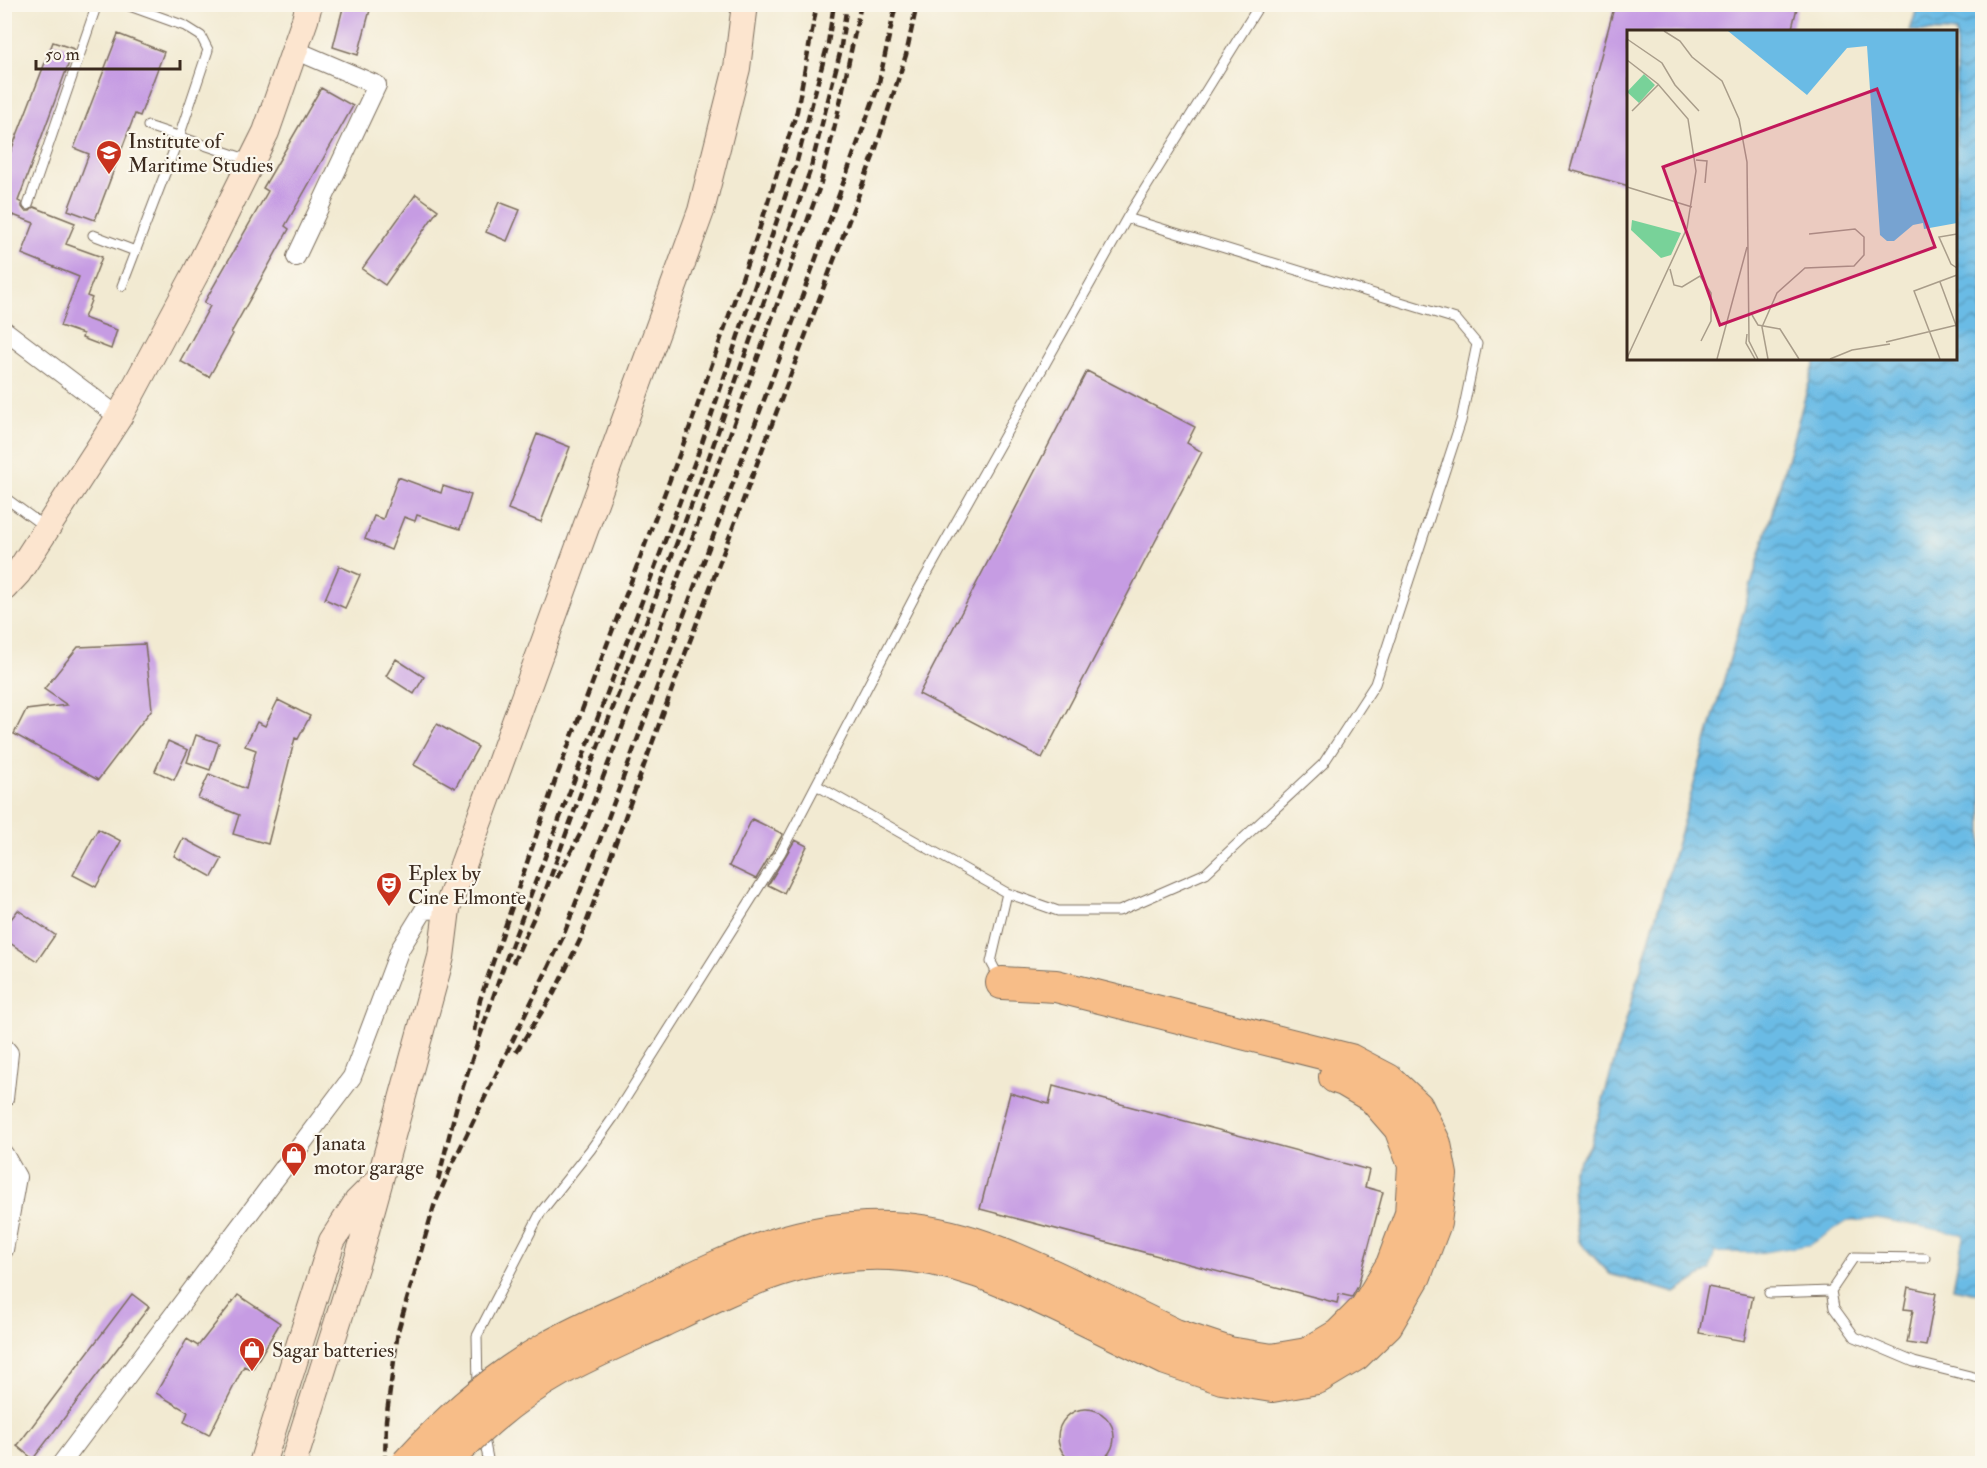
<svg xmlns="http://www.w3.org/2000/svg" width="1987" height="1468" font-family="'IM FELL Double Pica',serif">
<style>
.water{fill:url(#water-waves);stroke:#527282;stroke-width:1.5}
.pier{fill:#f2ead2}
.building{fill:#c69ce3}
.lines{fill:none;stroke-linecap:round;stroke-linejoin:round}
.lane-casing{stroke:#7b6d5d;stroke-width:11}
.street-casing{stroke:#7b6d5d;stroke-width:20}
.secondary-casing{stroke:#7b6d5d;stroke-width:28}
.highway-casing{stroke:#7b6d5d;stroke-width:34}
.lane{stroke:#fff;stroke-width:9}
.street{stroke:#fff;stroke-width:18}
.secondary{stroke:#fce5cf;stroke-width:26}
.highway{stroke:#f7bd88;stroke-width:32}
.rail{stroke:#3b2a1e;stroke-width:4.5;stroke-dasharray:9 4.5;stroke-linecap:butt}
.highway-bridge-casing{stroke:#7b6d5d;stroke-width:34;stroke-linecap:butt}
.highway-bridge{stroke:#f7bd88;stroke-width:32}
.labels{text-anchor:middle;dominant-baseline:central;stroke-width:4.5;stroke-linejoin:round;paint-order:stroke}
.poi-label{font-size:21px;fill:#3b2a1e;stroke:#fbf7ec;text-anchor:start}
.inset-road{fill:none;stroke:#a99d8a;stroke-width:1.5}
.view{fill:#c2185b;fill-opacity:0.15;stroke:#c2185b;stroke-width:3}
.inset-edge{fill:none;stroke:#3b2a1e;stroke-width:3}
</style>
<defs>
<pattern id="water-waves" width="16" height="10" patternUnits="userSpaceOnUse" patternTransform="scale(1.5)"><rect width="16" height="10" fill="#6abbe5"/><path d="M0 5q4-4 8 0t8 0" fill="none" stroke="#5898b9"/></pattern>
</defs>
<rect width="100%" height="100%" fill="#fbf7ec"/>
<filter id="ink" filterUnits="userSpaceOnUse"><feTurbulence type="fractalNoise" baseFrequency=".0167" numOctaves="2"/><feDisplacementMap in="SourceGraphic" scale="12" xChannelSelector="R" yChannelSelector="G"/><feConvolveMatrix kernelMatrix="1 2 1 2 8 2 1 2 1" color-interpolation-filters="sRGB"/></filter>
<filter id="wash" filterUnits="userSpaceOnUse"><feTurbulence type="fractalNoise" baseFrequency=".008" numOctaves="4" result="noise"/><feDisplacementMap in="SourceGraphic" scale="24" xChannelSelector="R" yChannelSelector="G"/><feGaussianBlur stdDeviation="1.35" result="paint"/><feColorMatrix in="noise" values="0 0 0 0 0 0 0 0 0 0 0 0 0 0 0 0 0 1.4 0 .05"/><feComposite in="paint" operator="in"/></filter>
<g filter="url(#wash)">
<rect width="100%" height="100%" fill="#f2ead2"/>
<path class="water" d="M1918 5H1982V1294L1953 1288 1963 1235 1878 1219 1846 1222 1811 1245 1761 1253H1715L1711 1269 1675 1293 1610 1274 1579 1241 1573 1209 1572 1171 1590 1146 1816 359 1956 358V32L1910 31Z"/>
<path class="pier" d="M1878 1219 1963 1235 1959 1254H1956L1959 1237 1878 1222 1847 1225 1812 1248 1761 1256H1717L1714 1269H1711L1715 1253H1761L1811 1245 1846 1222Z"/>
<g id="blocks">
<path class="building" d="M344 4 370 10 358 55 333 47Z
M1615 4H1798L1791 32H1629V186L1570 170Z
M118 34 164 52 140 116 135 114 95 220 68 210 89 154 74 148Z
M53 42 74 49 18 201 22 203V207L25 211H30L34 207 75 223 66 244 102 257 87 296 92 298 84 318 117 330 111 349 82 338 83 334 60 326 79 277 22 254 34 223 13 215 4 233V169Z
M321 88 353 106 285 226 289 229 231 333 233 334 209 377 180 361 210 306 204 303 268 191 263 188Z
M416 194 438 210 385 285 362 269Z
M499 202 520 210 507 241 486 232Z
M1087 371 1195 427 1187 443 1202 452 1042 758 919 694Z
M537 434 570 447 541 522 508 509Z
M398 477 441 493 443 486 471 495 460 529 417 515 415 521 404 517 391 550 365 539 374 516 383 519Z
M339 566 360 575 345 608 325 599Z
M145 644 152 709 98 780 14 734 26 710 67 705 44 689 78 647Z
M396 659 424 677 414 694 386 676Z
M278 700 310 716 298 739 295 738 268 844 233 834 239 815 198 798 209 774 246 789 256 750 245 746 257 722 265 726Z
M437 724 478 747 455 788 414 765Z
M196 735 219 743 210 770 187 762Z
M168 741 188 750 174 780 155 771Z
M752 819 783 834 756 879 729 866Z
M98 829 121 841 96 887 73 875Z
M183 838 222 859 212 877 174 856Z
M795 840 807 846 784 893 768 885Z
M18 910 55 935 37 961 4 939V928Z
M1053 1086 1369 1170 1365 1187 1383 1192 1358 1286 1352 1297 1339 1294 1337 1303 980 1209 1010 1093 1049 1104Z
M1708 1287 1753 1296 1744 1341 1699 1333Z
M1908 1287 1936 1293 1926 1346 1907 1343 1913 1310 1904 1309Z
M132 1294 149 1307 33 1459 17 1446Z
M238 1295 280 1323 252 1370 244 1366 209 1435 184 1422 188 1412 156 1393 187 1339 198 1346Z
M1058 1437a28 28 0 1 1 56 0a28 28 0 1 1-56 0Z"/>
</g>
</g>
<g filter="url(#ink)">
<use href="#blocks" fill-opacity="0" stroke="#7b6d5d" stroke-width="1.5"/>
<g class="lines">
<defs>
<path id="lane" d="M148 126 249 160
M28 205 97 4
M93 235 135 251
M122 286 179 137 208 50 201 36 185 26 124 4
M4 497 45 527
M816 785 1007 893 1058 911H1119L1206 873 1323 764 1375 684 1461 421 1477 344 1456 319 1127 218
M1000 979 991 962 1007 893
M1925 1258 1854 1257 1831 1291 1834 1308 1855 1337 1914 1362 1982 1379
M1769 1293 1831 1291
M478 1386 477 1336 541 1212 591 1149 613 1118 781 852 918 590 1127 218 1260 4
M483 1433 489 1464"/>
<path id="street" d="M295 50 377 85 296 257
M4 330 119 417
M4 1047 9 1053 4 1099
M4 1154 17 1177 4 1250
M61 1464 352 1077 400 949 424 910 447 909"/>
<path id="secondary" d="M4 588 18 573 119 417 196 273 266 132 305 20 309 4
M262 1464 332 1241 357 1202 376 1183
M293 1464 362 1245 441 957 447 909 701 211 737 68 745 4"/>
<path id="highway" d="M1002 983 1056 986 1350 1060 1388 1080 1417 1107 1435 1144 1441 1175 1435 1223 1415 1276 1387 1324 1355 1355 1317 1378 1272 1386 1222 1378 1166 1359 1074 1314
M1087 1292 1175 1335 1229 1353 1272 1360 1307 1354 1339 1335 1366 1308 1392 1265 1411 1214 1414 1165 1400 1128 1373 1097 1344 1080 1335 1077"/>
</defs>
<use href="#lane" class="lane-casing"/>
<use href="#street" class="street-casing"/>
<use href="#secondary" class="secondary-casing"/>
<use href="#highway" class="highway-casing"/>
<use href="#lane" class="lane"/>
<use href="#street" class="street"/>
<use href="#secondary" class="secondary"/>
<use href="#highway" class="highway"/>
<path class="rail" d="M557 878 584 827 651 652 820 186 837 117 861 4
M513 963 544 895 592 762 698 488 810 171 840 53 847 4
M474 1031 480 1000 555 781 691 424 760 227 797 111 817 4
M516 1052 554 993 580 940 679 670 874 154 906 55 917 4
M438 1180 458 1101 504 965 702 443 797 161 828 43 834 4
M385 1464 386 1420 398 1331 434 1206 451 1167 562 939 601 837 786 341 878 87 896 4"/>
<defs>
<path id="highway-bridge" d="M407 1464C448 1419 494 1378 547 1348 582 1328 621 1312 657 1295 736 1257 800 1225 890 1228 964 1231 1022 1261 1087 1292
M443 1464C477 1428 517 1394 560 1370 593 1352 628 1337 662 1321 737 1285 804 1250 890 1254 960 1257 1013 1285 1074 1314"/>
</defs>
<use href="#highway-bridge" class="highway-bridge-casing"/>
<use href="#highway-bridge" class="highway-bridge"/>
</g>
</g>
<defs>
<symbol id="university-pin" viewBox="-11 -11 22 30"><path d="M0 17L-7.5 6A9.5 9.5 0 1 1 7.5 6Z" fill="#c8321e" stroke="#fbf7ec"/><path d="M0-5L7-2L0 1L-7-2ZM-4 1L0 2.5L4 1V4Q0 6-4 4Z" fill="#fff"/></symbol>
<symbol id="theatre-pin" viewBox="-11 -11 22 30"><path d="M0 17L-7.5 6A9.5 9.5 0 1 1 7.5 6Z" fill="#c8321e" stroke="#fbf7ec"/><path d="M-5-5.5Q0-4 5-5.5V0Q5 5 0 6Q-5 5-5 0ZM-3.3-2.5H-1v1.5H-3.3ZM1-2.5H3.3v1.5H1ZM-2.8 1Q0 5.5 2.8 1Z" fill="#fff"/></symbol>
<symbol id="shop-pin" viewBox="-11 -11 22 30"><path d="M0 17L-7.5 6A9.5 9.5 0 1 1 7.5 6Z" fill="#c8321e" stroke="#fbf7ec"/><path d="M-5-2.5h2.3a2.7 3.5 0 0 1 5.4 0H5L5.5 6h-11ZM-1.5-2.5h3a1.5 2.3 0 0 0-3 0Z" fill="#fff"/></symbol>
</defs>
<g fill-rule="evenodd">
<use href="#university-pin" x="94" y="138" width="30" height="40"/>
<use href="#theatre-pin" x="374" y="870" width="30" height="40"/>
<use href="#shop-pin" x="279" y="1140" width="30" height="40"/>
<use href="#shop-pin" x="237" y="1335" width="30" height="40"/>
</g>
<g class="labels">
<g class="poi-label">
<text x="128" y="141">Institute of<tspan x="128" dy="24">Maritime Studies</tspan></text>
<text x="408" y="873">Eplex by<tspan x="408" dy="24">Cine Elmonte</tspan></text>
<text x="314" y="1143">Janata<tspan x="314" dy="24">motor garage</tspan></text>
<text x="272" y="1350">Sagar batteries</text>
</g>
</g>
<g transform="translate(1627 30)">
<rect width="330" height="330" fill="#f2ead2"/>
<path d="M17 44 28 55 12 73 0 62ZM5 190 54 203 44 225 34 228 4 200Z" fill="#78d299"/>
<path d="M101 1H330V193L297 199 296 193 286 195 267 211H260L253 205 240 16 220 18 180 65Z" fill="#6abbe5"/>
<path class="inset-road" d="M37 1 53 11 65 27 95 51 112 89 120 132 122 311 131 329M0 9 35 33 48 55 72 81M0 30 31 54 61 89 69 141 60 198 0 328M5 81 31 55M69 130 80 131 78 153M0 157 65 177M330 204 312 207 324 234 330 238M43 239 47 255 55 257 73 246 84 263V291L74 311M313 252 330 298M125 285 131 295 153 299 172 329M120 304 119 313 128 329M259 312 330 295M90 329 120 217M141 329 135 297 150 263 178 238 227 236 237 225V207L228 199 182 204M203 329 225 320 263 314M313 329 287 261 330 245"/>
<path class="view" d="M250 59 308 217 93 295 36 137Z"/>
<rect width="330" height="330" class="inset-edge"/>
</g>
<rect width="1987" height="1468" fill="none" stroke="#fbf7ec" stroke-width="24"/>
<path d="M36 60v9h144v-9" fill="none" stroke="#3b2a1e" stroke-width="3"/>
<text x="45" y="60" font-size="18" fill="#3b2a1e" stroke="#fbf7ec" stroke-width="4.5" paint-order="stroke">50 m</text>
</svg>
